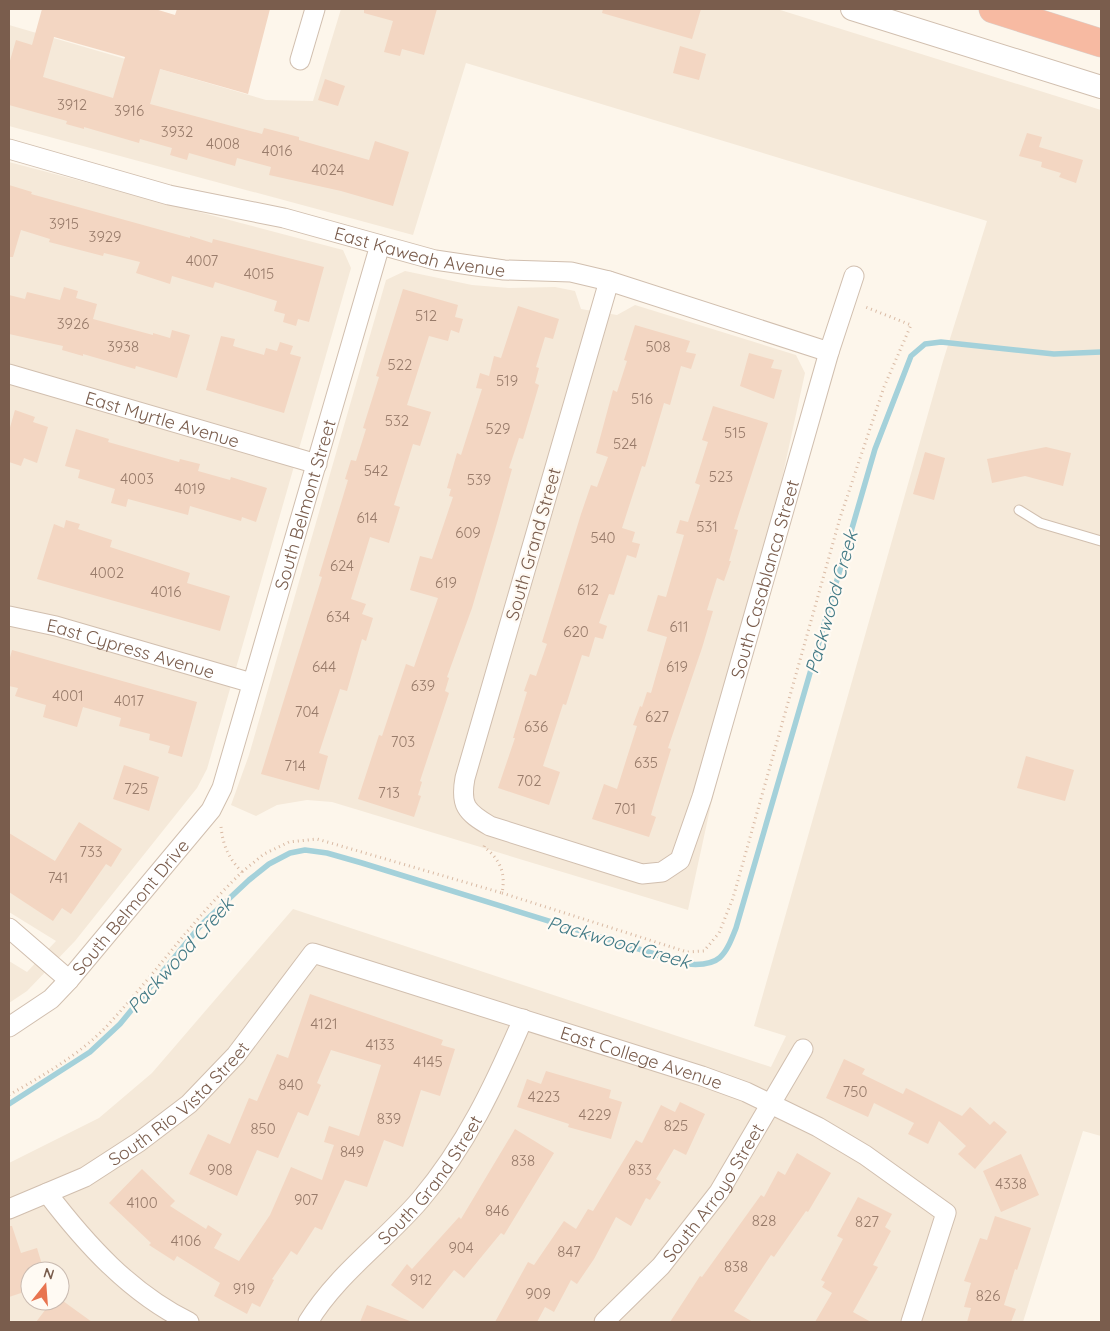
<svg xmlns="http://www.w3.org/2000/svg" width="1110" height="1331" font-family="Quicksand,sans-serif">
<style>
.residential{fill:#f5e9d9;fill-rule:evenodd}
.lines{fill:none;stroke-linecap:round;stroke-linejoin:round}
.stream{stroke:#a4d1da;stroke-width:5.5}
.building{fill:#f3d6c2;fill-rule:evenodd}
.service-casing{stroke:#d1bfaf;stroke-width:11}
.minor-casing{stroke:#d1bfaf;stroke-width:21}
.tertiary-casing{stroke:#d1bfaf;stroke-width:24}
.motorway-casing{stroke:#dad2cd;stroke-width:29}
.path{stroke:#d9baa4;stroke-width:3;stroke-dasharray:1 4;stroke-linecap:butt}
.service{stroke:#fff;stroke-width:9}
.minor{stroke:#fff;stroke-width:19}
.tertiary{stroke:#fff;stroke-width:22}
.motorway{stroke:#f7baa2;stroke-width:28}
.labels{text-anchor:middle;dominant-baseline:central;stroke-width:4.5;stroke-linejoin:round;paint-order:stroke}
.number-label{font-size:15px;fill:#987b6a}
.street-label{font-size:18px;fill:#7a5d4d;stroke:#fffaf3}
.water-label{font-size:19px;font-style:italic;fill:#427a86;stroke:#fffaf3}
</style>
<rect width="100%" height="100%" fill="#fdf6eb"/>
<path class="residential" d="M341 9H777L1101 110V1136L1083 1131 1023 1322H9V1163L99 1118 152 1073 293 909 771 1067 786 1036 754 1026 943 361 987 221 466 63 413 235 9 126V25L266 100 313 101ZM30 1271H60V1301H30Z
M9 162 343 250 351 268 207 769 197 788 75 941 27 991 9 1003V961L27 972 56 941 9 912Z
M405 271 472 285 509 288 555 287 575 291 581 309 617 315 635 305 796 355 805 373 688 910 332 802 307 800 277 805 256 816 231 805 249 755 386 280Z"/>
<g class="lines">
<path class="stream" d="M9 1104 90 1052 120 1024 201 925 249 880 269 864 290 853 305 850 327 853 362 863 687 964C720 967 725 956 736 928L875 449 911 356 925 344 941 342 1054 354 1101 352"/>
</g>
<path class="building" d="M42 9H155L175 15 177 9H270L248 94 160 69 150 104 262 134 264 128 299 137V140L369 160 375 141 409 152 393 206 341 191 269 175 271 167 237 158 235 166 189 153 187 160 170 155 172 148 140 139 139 143 84 127V129L66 124 67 121 9 105V64L16 40 32 45ZM54 37 125 57 113 98 43 77Z
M364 9H437L424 55 402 49 400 56 384 52 393 21 364 13Z
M603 9H701L692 39 602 13Z
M680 46 706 54 699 80 673 73Z
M325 79 345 86 338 106 318 100Z
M1027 133 1042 137 1039 147 1083 160 1076 183 1059 177 1061 173 1041 167 1042 162 1019 156Z
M9 185 32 192 31 194 190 238V236L212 243 213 239 324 267 309 322 298 319 296 326 283 322 285 314 274 311 277 301 215 282 213 288 172 276 170 284 136 273 140 262 104 253 103 256 49 242 50 239 21 230 13 257H9Z
M64 287 78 291 76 298 97 304 93 319 153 335V333L170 338 172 330 190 335 177 378 136 366 135 369 83 354V356L62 350 63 346 9 334V295L25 299 27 292 60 300Z
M403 289 458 305 455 317 463 319 459 333 451 330 448 341 429 336 407 405 431 412 420 446 413 444 394 505 400 507 389 543 370 537 351 599 366 604 362 614 373 618 366 641 362 639 347 691 340 689 319 753 328 756 319 790 261 774 322 577 319 576 348 480 345 479 351 460 356 461 366 429 363 428 379 377 376 376Z
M518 306 559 319 553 339 545 337 536 367 539 368 535 383 539 385 529 419 523 439 519 438 509 468 512 469 497 523 472 608 447 677 449 678 445 691 449 693 420 781 422 782 418 795 421 796 414 817 358 799 379 735 382 736 406 664 414 667 438 598 410 590 420 556 432 559 453 497 449 496 451 489 447 488 457 453 461 455 482 389 476 388 480 373 489 376 494 356 501 358Z
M635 325 690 341 686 352 696 354 691 369 681 366 670 405 664 403 645 467 642 466 622 528 635 532 632 542 640 544 636 558 627 555 614 595 609 594 599 623 607 626 603 639 595 637 589 657 582 655 566 705 563 704 543 766 560 772 549 805 498 788 515 738H513L527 692 524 691 530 674 536 676 547 644 542 642 581 514 591 485 597 487 608 457 596 453 613 390 617 392 627 361 624 360Z
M221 336 235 339 233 346 264 355 266 348 277 351 280 342 293 346 290 354 301 357 284 413 206 390Z
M749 353 774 360 771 368 782 370 774 399 740 386Z
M713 406 768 423 734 529 738 530 729 561H731L724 581 717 578 707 610 713 611 702 648 668 748 671 749 655 801 651 815 656 817 649 837 592 819 604 784 617 789 637 726 633 725 640 706 642 707 647 692 651 693 667 637 647 631 658 595 666 597 684 535 676 533 680 520 688 522 700 485 695 483 708 442 702 440Z
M15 410 35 417 33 422 48 427 37 463 24 458 21 466 9 462V431Z
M76 429 109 439 108 442 179 462 180 459 200 464 198 471 230 480 231 477 267 488 256 522 242 517 241 521 190 506 188 515 128 499 126 507 111 503 115 489 78 478 80 470 65 466Z
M1046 447 1071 453 1063 486 1025 476 992 483 987 459Z
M925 452 945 458 934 500 913 494Z
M66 520 80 524 78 529 112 540 110 547 190 573 187 583 230 596 220 631 37 579 54 524 64 528Z
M12 650 197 702 182 757 168 753 170 746 149 740 150 734 119 726 121 718 83 707 77 727 43 717 46 705 15 696 18 688 9 686V661Z
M1026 756 1074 770 1065 801 1017 788Z
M124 765 159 777 149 811 113 799Z
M79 822 122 849 111 867 106 864 71 914 62 908 53 921 9 892V833L55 861Z
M310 994 443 1040 441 1045 455 1049 440 1096 421 1090 403 1147 384 1140 367 1187 345 1180 322 1230 315 1227 297 1255 291 1251 272 1279 274 1280 260 1307 252 1303 247 1314 214 1296 220 1283 177 1256 174 1261 149 1245 151 1243 109 1203 142 1169 175 1201 170 1206 206 1229 208 1225 222 1234 214 1248 239 1261 270 1215 291 1167 322 1180 334 1145 324 1142 329 1126 359 1136 381 1065 331 1050 317 1083 321 1085 308 1116 298 1112 278 1158 257 1150 237 1196 189 1174 208 1134 230 1144 249 1098 257 1101 277 1054 288 1058Z
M844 1059 865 1069 862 1074 903 1094 906 1088 962 1116 970 1107 990 1125 994 1121 1007 1132 975 1169 958 1154 966 1146 939 1121 928 1144 908 1134 914 1123 874 1103 868 1117 826 1098Z
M546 1071 611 1090 609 1098 622 1102 611 1139 568 1127 569 1124 517 1107 527 1079 541 1084Z
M680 1102 705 1114 686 1155 674 1149 656 1179 661 1182 650 1200 646 1198 631 1226 616 1217 594 1259 577 1284 571 1280 554 1312 545 1307 537 1322H495L528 1262 534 1265 564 1221 576 1229 588 1209 593 1211 636 1140 642 1143 661 1105 675 1112Z
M515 1129 554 1153 504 1235 501 1233 464 1278 454 1270 423 1309 391 1285 407 1264 412 1269 459 1217 461 1219Z
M797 1153 831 1173 808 1212 806 1211 774 1257 771 1255 734 1311 753 1322H670L700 1276 702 1277 761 1195 764 1197 778 1171 785 1175Z
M1021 1154 1039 1195 1001 1212 983 1171Z
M858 1197 892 1214 885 1227 891 1231 873 1265 878 1267 853 1312 871 1322H815L832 1293 822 1287 825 1282 821 1280 843 1239 837 1236Z
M995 1216 1031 1228 1017 1270 1015 1269 1004 1305 1016 1309 1011 1322H967L971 1308 964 1307 971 1283 964 1281 980 1238 987 1240Z
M9 1226H12L21 1253 37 1248 44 1271H30V1290L9 1297Z
M52 1301H63L92 1322H36Z
M367 1305 410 1321V1322H360Z"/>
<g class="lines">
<defs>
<path id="service" d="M1019 510 1040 523 1101 541"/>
<g id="minor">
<path d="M300 60 315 9"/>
<path id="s1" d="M9 149 169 195 284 218 435 260 504 270 571 272 609 281 829 352"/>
<path id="s2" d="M609 281 465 778C460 805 466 812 490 826L642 874 662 872 680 860 702 797 829 352 854 276"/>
<path id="s3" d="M9 374 317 464"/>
<path id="s4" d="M9 616 56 626 252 683"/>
<path d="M9 928 69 980"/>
<path id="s5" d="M9 1027 51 999 69 980 211 810 222 788 380 245"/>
<path d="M47 1193C86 1244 130 1293 189 1322"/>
<path id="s6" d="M9 1209 85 1177 139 1142 189 1104 236 1055 313 953 702 1076 746 1092 818 1127 865 1155 946 1213 911 1322"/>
<path id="s7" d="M308 1322C337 1274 384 1242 420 1200 466 1146 495 1084 523 1019"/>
<path id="s8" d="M604 1322 661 1266 719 1192 803 1049"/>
</g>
<path id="tertiary" d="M852 9 1101 87"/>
<path id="motorway" d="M993 9 1101 43"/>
</defs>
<use href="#service" class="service-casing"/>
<use href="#minor" class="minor-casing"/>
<use href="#tertiary" class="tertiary-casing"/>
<use href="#motorway" class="motorway-casing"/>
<path class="path" d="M242 872 264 854 289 842 317 839 502 893C506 873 500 859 484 847L485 844
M502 893 687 952 704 951 719 933 733 898 840 518 884 387 911 325 863 306
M9 1095C42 1076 79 1055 106 1027 153 977 192 920 242 872 229 859 223 846 221 827"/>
<use href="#service" class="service"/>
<use href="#minor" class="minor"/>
<use href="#tertiary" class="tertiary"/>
<use href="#motorway" class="motorway"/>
</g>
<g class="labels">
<g class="number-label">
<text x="72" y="104">3912</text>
<text x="129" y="110">3916</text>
<text x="177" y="131">3932</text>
<text x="223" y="143">4008</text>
<text x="277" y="150">4016</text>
<text x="328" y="169">4024</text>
<text x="64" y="223">3915</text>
<text x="105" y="236">3929</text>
<text x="202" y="260">4007</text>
<text x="259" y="273">4015</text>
<text x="426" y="315">512</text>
<text x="73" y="323">3926</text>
<text x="123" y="346">3938</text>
<text x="658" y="346">508</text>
<text x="400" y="364">522</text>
<text x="507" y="380">519</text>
<text x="642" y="398">516</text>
<text x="397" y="420">532</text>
<text x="498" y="428">529</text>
<text x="735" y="432">515</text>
<text x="625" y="443">524</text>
<text x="376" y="470">542</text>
<text x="721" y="476">523</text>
<text x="137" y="478">4003</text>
<text x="479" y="479">539</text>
<text x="190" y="488">4019</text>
<text x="367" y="517">614</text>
<text x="707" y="526">531</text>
<text x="468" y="532">609</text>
<text x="603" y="537">540</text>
<text x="342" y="565">624</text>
<text x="107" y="572">4002</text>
<text x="446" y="582">619</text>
<text x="588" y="589">612</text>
<text x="166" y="591">4016</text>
<text x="338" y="616">634</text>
<text x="679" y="626">611</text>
<text x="576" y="631">620</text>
<text x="324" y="666">644</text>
<text x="677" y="666">619</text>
<text x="423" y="685">639</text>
<text x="68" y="695">4001</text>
<text x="129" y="700">4017</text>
<text x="307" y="711">704</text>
<text x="657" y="716">627</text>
<text x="536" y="726">636</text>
<text x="403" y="741">703</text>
<text x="646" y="762">635</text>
<text x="295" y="765">714</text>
<text x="529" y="780">702</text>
<text x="136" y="788">725</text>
<text x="389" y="792">713</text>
<text x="625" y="808">701</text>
<text x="91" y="851">733</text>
<text x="58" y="877">741</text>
<text x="324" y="1023">4121</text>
<text x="380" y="1044">4133</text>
<text x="428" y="1061">4145</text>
<text x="291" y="1084">840</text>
<text x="855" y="1091">750</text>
<text x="544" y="1096">4223</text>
<text x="595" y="1114">4229</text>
<text x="389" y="1118">839</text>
<text x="676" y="1125">825</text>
<text x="263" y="1128">850</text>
<text x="352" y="1151">849</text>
<text x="523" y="1160">838</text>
<text x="220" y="1169">908</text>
<text x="640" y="1169">833</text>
<text x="1011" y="1183">4338</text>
<text x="306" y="1199">907</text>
<text x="142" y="1202">4100</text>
<text x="497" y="1210">846</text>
<text x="764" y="1220">828</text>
<text x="867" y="1221">827</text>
<text x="186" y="1240">4106</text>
<text x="461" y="1247">904</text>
<text x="569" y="1251">847</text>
<text x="736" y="1266">838</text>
<text x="421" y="1279">912</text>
<text x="244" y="1288">919</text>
<text x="538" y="1293">909</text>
<text x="988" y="1295">826</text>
</g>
<g class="street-label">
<text stroke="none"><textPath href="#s1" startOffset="424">East Kaweah Avenue</textPath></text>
<text stroke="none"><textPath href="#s3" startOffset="160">East Myrtle Avenue</textPath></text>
<text stroke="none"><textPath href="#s5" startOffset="618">South Belmont Street</textPath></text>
<text transform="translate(533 544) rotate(-74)">South Grand Street</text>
<text stroke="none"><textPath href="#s2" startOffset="1072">South Casablanca Street</textPath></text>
<text stroke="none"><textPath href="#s4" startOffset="126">East Cypress Avenue</textPath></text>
<text stroke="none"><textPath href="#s5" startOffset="172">South Belmont Drive</textPath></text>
<text stroke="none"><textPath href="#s6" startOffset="750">East College Avenue</textPath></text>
<text stroke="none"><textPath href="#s6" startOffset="202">South Rio Vista Street</textPath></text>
<text stroke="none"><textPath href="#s7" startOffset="188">South Grand Street</textPath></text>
<text stroke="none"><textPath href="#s8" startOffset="170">South Arroyo Street</textPath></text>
</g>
<g class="water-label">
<text transform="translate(831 602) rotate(-74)">Packwood Creek</text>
<text transform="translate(619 942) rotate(16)">Packwood Creek</text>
<text transform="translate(180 955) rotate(-48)">Packwood Creek</text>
</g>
</g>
<rect width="1110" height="1331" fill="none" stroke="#7a5d4d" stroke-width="20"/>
<g transform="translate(45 1286) rotate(17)"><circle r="24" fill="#fffaf3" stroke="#cabbb1"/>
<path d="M0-4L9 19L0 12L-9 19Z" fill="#e87450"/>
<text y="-8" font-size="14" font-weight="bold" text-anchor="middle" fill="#7a5d4d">N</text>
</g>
</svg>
